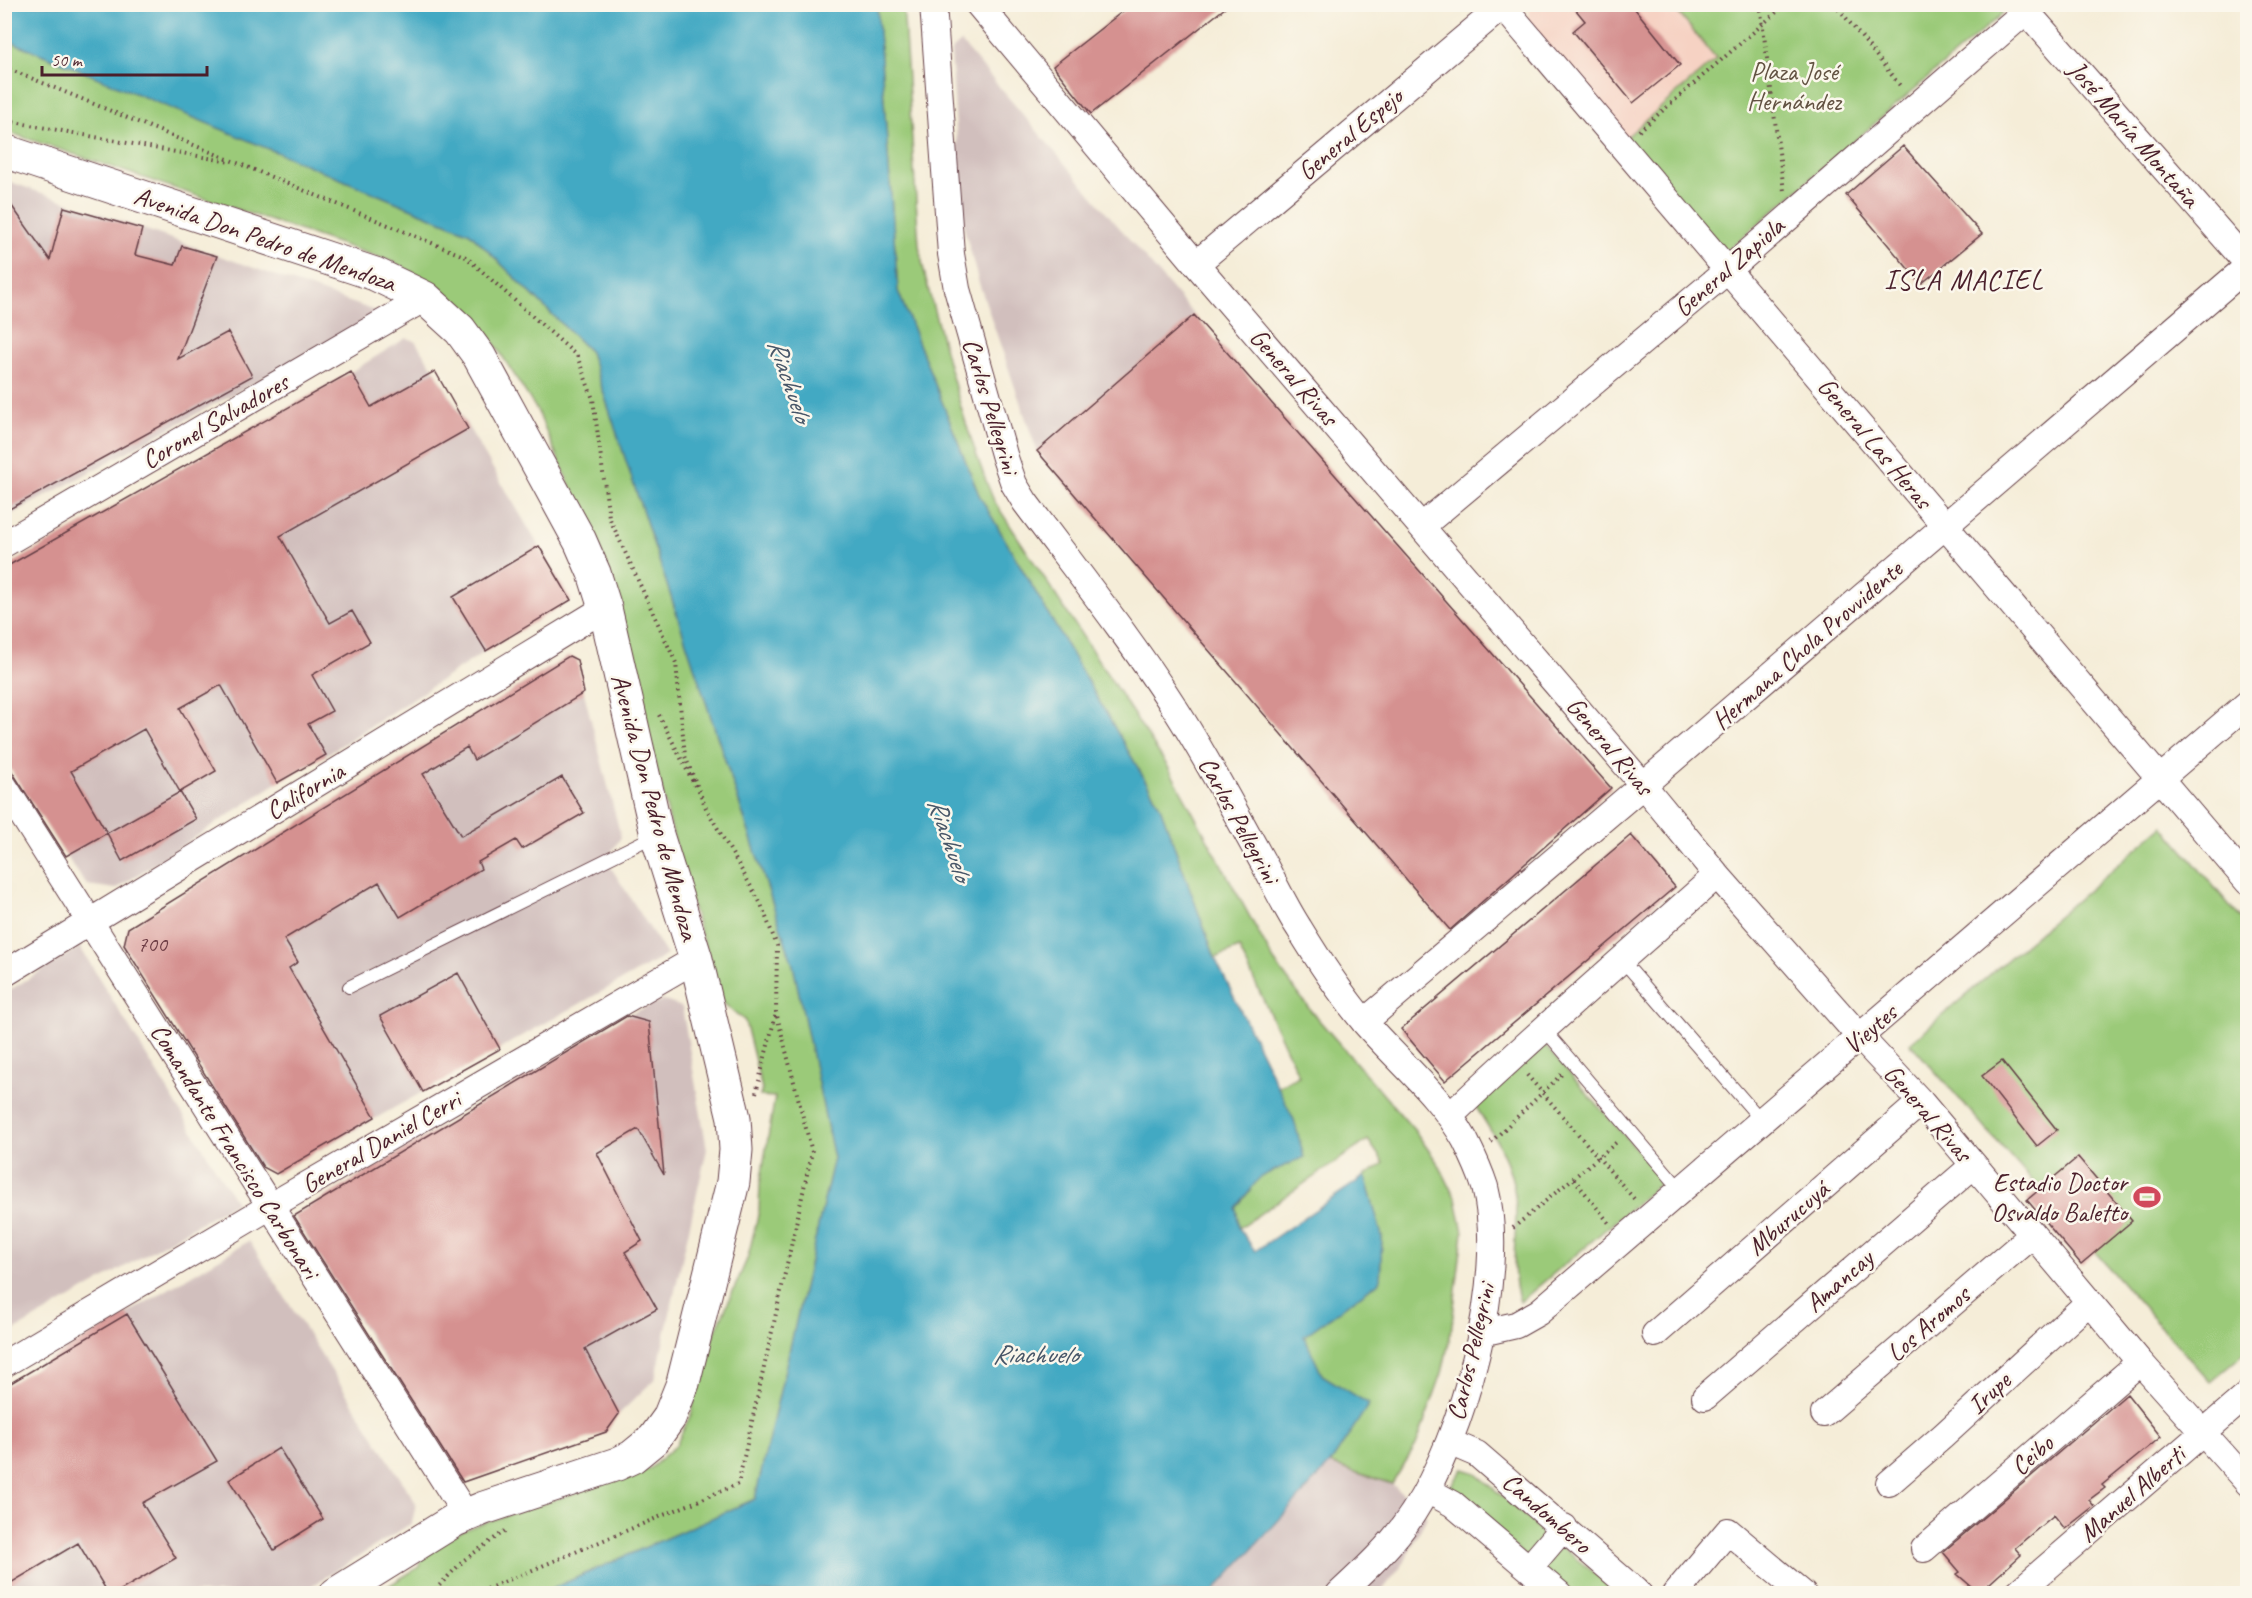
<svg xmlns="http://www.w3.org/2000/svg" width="2252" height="1598" font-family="Caveat,sans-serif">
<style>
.built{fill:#f6d2c3}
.industrial{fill:#d1bfbd}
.green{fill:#9bca79;stroke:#727452;stroke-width:1.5}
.water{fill:#43a9c3;stroke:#466477;stroke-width:1.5}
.building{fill:#d59190}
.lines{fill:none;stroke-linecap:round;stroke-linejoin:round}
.service-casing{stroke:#643e45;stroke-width:14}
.minor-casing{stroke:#643e45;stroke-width:28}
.secondary-casing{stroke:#643e45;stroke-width:35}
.path{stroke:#643e45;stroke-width:4;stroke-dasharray:1.5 4.5;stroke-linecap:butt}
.service{stroke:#fff;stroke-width:12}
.minor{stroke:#fff;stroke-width:26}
.secondary{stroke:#fff;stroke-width:33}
.labels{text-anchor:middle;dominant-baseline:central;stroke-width:5;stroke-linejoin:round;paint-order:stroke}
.number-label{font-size:22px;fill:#6d3c44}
.park-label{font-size:26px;fill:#625242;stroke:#fbf7ec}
.street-label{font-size:26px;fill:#4a1f2b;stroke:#fbf7ec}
.poi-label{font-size:26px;fill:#4a1f2b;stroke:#fbf7ec;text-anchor:end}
.water-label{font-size:27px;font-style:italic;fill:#475668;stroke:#fbf7ec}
.quarter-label{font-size:28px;letter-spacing:1.5px;fill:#4a1f2b;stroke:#fbf7ec}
</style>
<rect width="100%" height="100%" fill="#fbf7ec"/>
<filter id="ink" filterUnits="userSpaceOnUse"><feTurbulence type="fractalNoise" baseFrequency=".0167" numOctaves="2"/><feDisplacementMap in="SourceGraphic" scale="12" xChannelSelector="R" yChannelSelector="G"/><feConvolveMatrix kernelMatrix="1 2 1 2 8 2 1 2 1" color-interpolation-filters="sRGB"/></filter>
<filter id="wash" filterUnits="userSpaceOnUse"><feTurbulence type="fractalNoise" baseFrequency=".008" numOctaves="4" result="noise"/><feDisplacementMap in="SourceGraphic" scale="24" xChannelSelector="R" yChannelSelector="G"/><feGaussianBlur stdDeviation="1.35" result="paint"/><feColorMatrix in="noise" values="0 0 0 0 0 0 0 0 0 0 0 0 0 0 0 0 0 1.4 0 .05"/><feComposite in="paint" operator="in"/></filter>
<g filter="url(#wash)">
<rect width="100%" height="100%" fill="#f5edd8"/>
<path class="built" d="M1531 5H1678L1676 10 1717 59 1623 140 1527 20Z"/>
<path class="industrial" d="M961 42 1194 315 1037 451 978 280 962 220 951 51Z
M5 180 381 313 5 518Z
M406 338 415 341 435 371 571 600 486 651 326 755 277 783 116 889 87 885 66 856 5 759V568L351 372Z
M569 656 577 660 584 693 621 837 606 860 667 955 276 1174 255 1162 179 1030 124 945 128 928Z
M80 947 236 1202 5 1336V993Z
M662 1000 682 1007 707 1149 655 1379 619 1414 606 1432 461 1482 293 1216 626 1016Z
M249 1241 416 1503 412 1523 300 1593H5L4 1387Z
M1330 1464 1392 1484 1427 1516 1404 1563 1380 1593 1212 1594Z"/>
<path class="green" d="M1996 4 2003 13 1716 260 1623 140 1716 59 1676 10 1678 5Z
M877 5H903L919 245C924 278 934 310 943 343 957 397 973 450 994 501L1168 767 1274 961 1311 1011 1415 1131 1439 1165 1456 1199 1463 1232 1451 1332 1442 1373 1416 1445 1392 1484 1330 1464 1368 1404 1322 1375 1304 1336 1380 1281 1382 1236 1365 1176 1384 1163 1368 1140 1239 1228 1236 1208 1260 1177 1303 1156 1294 1120 1276 1087 1299 1076 1239 948 1215 958 1159 804 979 495 898 291Z
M5 39 470 233 590 352 793 965 834 1158 755 1499 542 1593H377L419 1567 423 1549 474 1526 651 1468 676 1445 692 1412 699 1369 748 1257 759 1211 760 1184 775 1097 760 1096 762 1089 745 1021 722 1002 687 889 604 563 537 410 490 337 459 304 436 285 393 262 5 131Z
M2163 826 2247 926V1351L2210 1382 1910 1043Z
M1543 1044 1664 1180 1520 1302C1508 1265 1519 1232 1515 1196 1512 1163 1494 1135 1476 1107Z
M1463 1469 1476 1473 1547 1536 1528 1559 1449 1489Z
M1560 1546 1620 1593H1570L1541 1570Z"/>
<path class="water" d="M4 5H877L898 291 979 495 1159 804 1215 958 1294 1120 1304 1157 1260 1177 1236 1208 1239 1228 1255 1251 1365 1176 1382 1236 1380 1281 1304 1336 1322 1375 1369 1404 1330 1464 1212 1593H542L755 1499 834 1158 793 965 590 352 470 233 5 39Z"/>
<g id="blocks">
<path class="building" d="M1132 4H1230L1091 114 1053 66Z
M1571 4H1631L1680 65 1633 103 1573 31 1585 21Z
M1903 146 1982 234 1921 284 1846 195Z
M4 195 50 260 64 207 142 229 135 255 175 265 182 246 217 256 178 359 228 332 252 376 4 512Z
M1194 315 1611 788 1450 930 1037 451Z
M435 371 468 429 280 536 330 623 352 611 370 642 312 675 332 711 308 724 326 755 277 783 221 685 180 708 216 771 180 792 144 729 71 771 107 833 66 856 4 759V568L351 372 371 407Z
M539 546 571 600 486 651 453 597Z
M569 656 577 660 584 693 474 760 467 747 423 774 461 836 562 777 584 813 522 849 516 840 478 862 481 869 400 917 379 882 284 939 298 962 289 968 375 1117 276 1174 263 1167 124 945 128 928Z
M180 792 196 819 122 861 107 833Z
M1631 835 1675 887 1445 1081 1401 1029Z
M458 973 500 1049 423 1092 380 1016Z
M627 1016 649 1022 664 1175 638 1129 597 1153 642 1241 625 1252 657 1309 585 1349 619 1414 606 1432 463 1482 294 1216Z
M2002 1061 2057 1130 2037 1146 1982 1076Z
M2078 1157 2132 1221 2081 1264 2027 1200Z
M127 1314 217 1461 142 1503 176 1558 116 1593H108L78 1543 4 1587V1387Z
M2127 1394 2161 1437 2102 1485 2105 1488 2089 1500 2094 1506 2065 1529 2054 1515 2015 1548 2021 1555 1979 1593 1957 1574 1960 1572 1943 1552Z
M279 1448 323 1519 274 1550 229 1480Z"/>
</g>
</g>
<g filter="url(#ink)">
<use href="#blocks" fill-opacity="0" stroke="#643e45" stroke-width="1.5"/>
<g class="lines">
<defs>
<path id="service" d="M1622 960 1762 1121
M349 987 656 835
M1544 1029 1681 1190"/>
<path id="minor" d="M933 4 951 254 957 289 1005 458 1014 484 1025 502C1076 570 1130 638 1176 710 1208 760 1236 814 1265 866 1276 887 1286 908 1299 928 1319 961 1340 993 1365 1023 1398 1061 1440 1095 1465 1140 1472 1154 1480 1171 1485 1187 1508 1277 1463 1437 1413 1513 1393 1544 1366 1569 1339 1594
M978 4 1196 264 1643 785 1717 875 1860 1037 1921 1102 2140 1362 2248 1483
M1501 4 2248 882
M2020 4 2248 264
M1196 264 1505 4
M1422 526 1728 270 2034 4
M4 544 425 298
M4 786 466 1515
M4 974 605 608
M1364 1022 1643 785 2248 266
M1450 1116C1536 1033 1628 955 1717 875
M1481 1333 1516 1325 1539 1312 2248 703
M1655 1334 1921 1102
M4 1364 269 1207 696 959
M1705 1397 1974 1165
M1824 1414 2032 1235
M1449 1442 1477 1454 1639 1594
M1889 1483 1943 1436 2089 1302
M1427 1490 1453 1504 1559 1594
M1924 1549 2140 1362
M1529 1568 1564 1527
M1675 1594 1728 1531 1803 1594
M2016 1594 2248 1394"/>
<path id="secondary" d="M4 151 375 274 425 298 460 330 479 356 580 541 594 573 605 608 657 835 696 959 734 1118 736 1150 733 1182 683 1383 669 1418 654 1439 632 1457 617 1464 484 1508 455 1520 336 1594"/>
</defs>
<use href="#service" class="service-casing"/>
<use href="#minor" class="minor-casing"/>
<use href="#secondary" class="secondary-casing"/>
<path class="path" d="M1760 4 1784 191
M1835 4 1902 88
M4 67 466 257 577 356 593 399 609 517 676 663 685 756 706 808 761 904 777 946 776 1012 812 1152 738 1484 475 1594
M8 124 14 122 230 162
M1639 131 1786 4
M659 715 695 786
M1527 1075 1636 1201
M756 1093 776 1013
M1491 1142 1562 1074
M1574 1179 1609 1223
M1513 1228 1618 1141
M431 1594 464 1560 505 1531"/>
<use href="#service" class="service"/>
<use href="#minor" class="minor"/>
<use href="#secondary" class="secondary"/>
</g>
</g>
<defs>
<symbol id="stadium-bare" viewBox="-9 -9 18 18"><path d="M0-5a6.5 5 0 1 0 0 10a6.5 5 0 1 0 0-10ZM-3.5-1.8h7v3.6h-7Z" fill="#d1495b" stroke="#fbf7ec" stroke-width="2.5" paint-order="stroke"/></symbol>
</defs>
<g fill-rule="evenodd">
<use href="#stadium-bare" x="2128" y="1178" width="38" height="38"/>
</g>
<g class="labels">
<g class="number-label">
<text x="152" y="944">700</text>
</g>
<g class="park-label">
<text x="1794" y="71">Plaza José<tspan x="1794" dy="30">Hernández</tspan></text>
</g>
<g class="street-label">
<text transform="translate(1350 134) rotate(-40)">General Espejo</text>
<text transform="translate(2134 134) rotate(49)">José María Montaña</text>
<text transform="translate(265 239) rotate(19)">Avenida Don Pedro de Mendoza</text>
<text transform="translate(1729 267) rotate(-41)">General Zapiola</text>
<text transform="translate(1294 377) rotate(49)">General Rivas</text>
<text transform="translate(991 406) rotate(73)">Carlos Pellegrini</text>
<text transform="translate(215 421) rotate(-30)">Coronel Salvadores</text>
<text transform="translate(1875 443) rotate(50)">General Las Heras</text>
<text transform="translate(1807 645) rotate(-41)">Hermana Chola Provvidente</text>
<text transform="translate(1610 746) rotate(50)">General Rivas</text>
<text transform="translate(305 791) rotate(-31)">California</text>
<text transform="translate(655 807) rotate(75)">Avenida Don Pedro de Mendoza</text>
<text transform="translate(1239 820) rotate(61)">Carlos Pellegrini</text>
<text transform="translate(1870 1029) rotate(-41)">Vieytes</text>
<text transform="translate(1928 1113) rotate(49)">General Rivas</text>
<text transform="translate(381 1142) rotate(-30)">General Daniel Cerri</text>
<text transform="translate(235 1151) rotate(58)">Comandante Francisco Carbonari</text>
<text transform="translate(1788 1218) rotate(-41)">Mburucuyá</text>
<text transform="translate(1839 1281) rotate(-41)">Amancay</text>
<text transform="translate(1928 1324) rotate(-41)">Los Aromos</text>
<text transform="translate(1471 1352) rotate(-77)">Carlos Pellegrini</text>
<text transform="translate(1989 1393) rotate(-43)">Irupe</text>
<text transform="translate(2032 1455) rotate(-41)">Ceibo</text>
<text transform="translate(2132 1494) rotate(-41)">Manuel Alberti</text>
<text transform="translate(1547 1513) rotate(41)">Candombero</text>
</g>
<g class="poi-label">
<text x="2127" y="1182">Estadio Doctor<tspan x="2127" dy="30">Osvaldo Baletto</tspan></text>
</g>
<g class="water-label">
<text transform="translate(790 380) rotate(71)">Riachuelo</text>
<text transform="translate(950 839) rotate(71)">Riachuelo</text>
<text x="1035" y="1354">Riachuelo</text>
</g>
<g class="quarter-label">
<text x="1964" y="279">ISLA MACIEL</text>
</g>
</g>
<rect width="2252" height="1598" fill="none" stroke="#fbf7ec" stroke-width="24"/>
<path d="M42 66v9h165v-9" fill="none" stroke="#4a1f2b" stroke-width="3"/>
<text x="51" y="66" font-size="18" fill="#4a1f2b" stroke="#fbf7ec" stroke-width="4.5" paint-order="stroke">50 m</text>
</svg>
